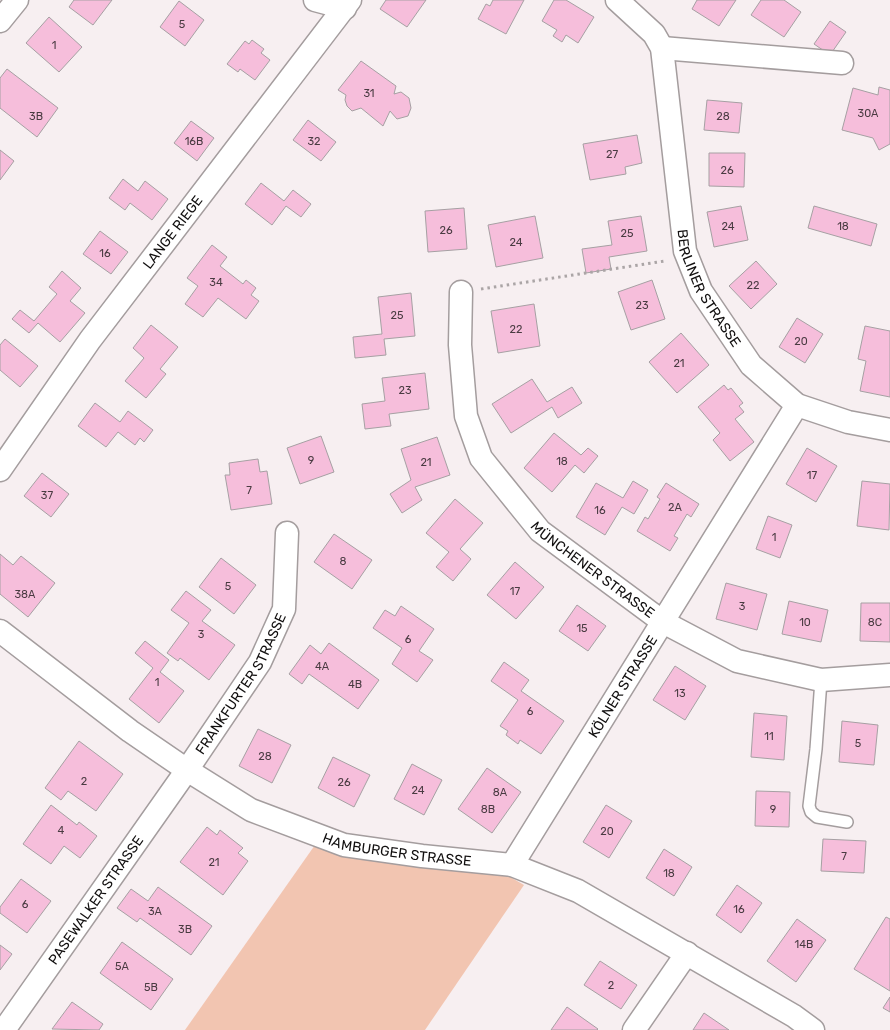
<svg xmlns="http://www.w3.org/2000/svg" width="890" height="1030" font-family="Rubik,sans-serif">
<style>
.green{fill:#f2c5b1}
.building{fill:#f6bedb;stroke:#a6a0a3}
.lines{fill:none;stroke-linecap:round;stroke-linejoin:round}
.service-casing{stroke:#a49d9e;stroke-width:14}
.minor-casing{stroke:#a49d9e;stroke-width:25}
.path{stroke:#aba5a6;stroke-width:3;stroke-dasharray:2.5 4;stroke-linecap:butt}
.service{stroke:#fff;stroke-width:11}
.minor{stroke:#fff;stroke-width:22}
.labels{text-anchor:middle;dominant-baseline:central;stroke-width:4;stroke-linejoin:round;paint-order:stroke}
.number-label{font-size:11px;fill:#4a3b42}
.street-label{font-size:14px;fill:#110f0f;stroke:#f7eff1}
</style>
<rect width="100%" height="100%" fill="#f7eff1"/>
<path class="green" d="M322 835 481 860 524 885 425 1030H185Z"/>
<path class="building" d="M74 0H112L93 25 69 7Z
M386 0H426L407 27 380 9Z
M493 0H524L506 34 478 19 486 4 490 6Z
M554 0H566L594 17 578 43 566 35 562 42 553 36 557 30 542 21Z
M697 0H736L719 26 692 9Z
M761 0H784L801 12 784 37 751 15Z
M179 1 204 20 185 46 160 27Z
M49 17 82 47 59 72 26 43Z
M830 21 846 32 830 55 814 44Z
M252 40 264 49 261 53 270 60 255 80 240 69 238 72 227 64 245 41 249 44Z
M361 61 396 86 394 94 401 92 409 98 411 108 408 116 397 119 390 111 383 126 361 108 352 111 347 106 345 100 346 95 338 90Z
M7 69 58 108 37 137 0 108V78Z
M879 87 890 90V144L879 150 873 138 842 130 853 88 878 95Z
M707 100 742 103 739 133 704 130Z
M308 120 336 142 321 161 293 140Z
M191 121 214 138 197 161 174 143Z
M637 135 642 163 625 167 626 174 590 180 583 144Z
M0 150 14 161 0 180Z
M709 153H745L744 187 709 186Z
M123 179 138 191 145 181 168 199 152 220 130 203 125 210 109 198Z
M261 183 284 201 293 190 311 204 301 217 286 206 272 225 245 204Z
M741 206 748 240 714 247 707 212Z
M814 206 877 224 871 246 808 228Z
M464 208 467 249 428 252 425 211Z
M535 216 543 258 496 267 488 225Z
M641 216 647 251 609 257 611 269 586 273 582 249 612 245 608 221Z
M100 231 128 252 111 274 83 254Z
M212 245 227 257 220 266 243 284 246 280 256 288 251 295 259 301 246 319 218 298 203 317 185 304 198 286 187 278Z
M756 261 777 284 751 309 729 286Z
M62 271 81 288 70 301 85 313 60 342 38 323 29 333 12 319 20 310 34 321 57 294 49 287Z
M652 280 665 319 631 330 618 292Z
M411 293 415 336 384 339 386 355 355 358 353 337 382 334 378 297Z
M534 304 540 346 498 353 491 311Z
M797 318 823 334 805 363 779 347Z
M151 325 178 347 160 369 166 374 146 398 125 381 144 358 133 348Z
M865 326 890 331V397L860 391 866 361 858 359Z
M681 333 709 365 677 393 649 362Z
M5 339 38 366 20 387 0 370V345Z
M425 373 429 409 389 414 391 426 365 429 362 404 385 401 382 378Z
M532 379 547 402 572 387 582 403 558 418 552 407 511 433 492 404Z
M724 385 728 390 731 388 743 403 739 406 744 412 735 419 754 442 730 461 713 440 720 433 698 407Z
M95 403 120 422 128 411 153 430 144 442 140 438 135 445 118 432 106 447 78 426Z
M554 433 581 455 588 448 598 456 584 473 575 465 552 492 524 468Z
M321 436 334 472 300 484 287 448Z
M437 437 450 475 415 487 422 500 402 513 390 494 411 480 401 449Z
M807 448 837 466 816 502 786 484Z
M258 459 260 472 267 471 272 504 231 510 225 475H230L229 463Z
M42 473 69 494 51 517 24 496Z
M633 481 648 490 634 514 622 507 605 535 576 517 596 483 623 498Z
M862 481 890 484 889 530 857 526Z
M666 483 699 504 691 517 687 514 674 536 678 538 670 551 637 531 645 517 648 519 660 499 657 497Z
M455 499 483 523 460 549 471 559 453 581 436 567 449 552 426 533Z
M768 516 792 525 780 558 756 549Z
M334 534 372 560 352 589 314 562Z
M0 554 13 565 21 556 55 583 28 617 0 594Z
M221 558 256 585 234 614 199 587Z
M515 562 544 587 516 619 487 595Z
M726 583 767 594 757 630 716 619Z
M186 591 211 610 202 621 235 645 209 680 180 658 178 661 167 653 189 623 171 610Z
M789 601 828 610 821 642 782 634Z
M861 603H890V642L860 641Z
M577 605 606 626 588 651 559 631Z
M401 606 434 629 419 651 433 660 417 682 392 664 402 648 373 628 385 610 395 616Z
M145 641 169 660 160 672 184 691 159 723 129 699 153 668 135 653Z
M329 643 379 680 358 709 309 674 302 684 289 674 310 645 321 654Z
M504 662 529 680 521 691 564 721 541 754 520 740 518 744 506 735 508 731 500 726 518 700 491 681Z
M675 666 706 686 685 720 653 700Z
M754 713 787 716 784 760 751 757Z
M842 721 878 725 874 765 839 762Z
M258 729 291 745 272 783 239 766Z
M79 741 123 774 96 811 68 791 61 800 45 788Z
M333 757 370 775 354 807 318 788Z
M412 764 442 780 424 815 394 799Z
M487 768 521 792 492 833 458 809Z
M756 791 790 792 789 827 755 826Z
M51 805 77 825 79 822 97 836 80 858 64 846 51 864 23 844Z
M606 805 632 821 609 858 583 842Z
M207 827 217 835 220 830 243 848 238 853 248 861 223 895 180 862Z
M823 839 866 841 864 873 821 871Z
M664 849 692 867 674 896 646 878Z
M21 879 51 901 27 933 0 913V907Z
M737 885 762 903 741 933 716 915Z
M158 887 212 926 191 955 140 918 137 922 117 908 131 889 148 901Z
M886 917 890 919V991L854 969Z
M797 919 826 940 796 982 767 961Z
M122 942 173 979 151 1010 100 973Z
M0 945 12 954 0 970Z
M600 961 637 985 621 1009 584 985Z
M890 997V1012L883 1008Z
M72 1002 103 1024 99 1030 52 1029Z
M567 1007 598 1029 597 1030H551Z
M704 1013 729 1030H693Z"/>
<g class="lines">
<defs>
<path id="service" d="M821 680 816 749 809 806 811 812 817 817 847 822"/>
<g id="minor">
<path d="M315 0 345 8"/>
<path id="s1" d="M617 0 654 34 662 48 685 251 701 291 751 365 797 405 848 422 890 430"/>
<path d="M0 21 17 0"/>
<path d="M662 48 842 63"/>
<path id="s2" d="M461 292 460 345 466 416 481 458 540 531 663 622 737 661 821 680 890 675"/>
<path id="s3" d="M0 470 90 340 350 0"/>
<path id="s4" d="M0 631 130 731 187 770 251 810 344 845 422 856 512 865 578 891 794 1016 813 1030"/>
<path id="s5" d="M512 865 797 405"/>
<path id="s6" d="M4 1030 187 770 260 662 284 609 287 533"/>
<path d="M634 1030 687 953"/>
</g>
</defs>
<use href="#service" class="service-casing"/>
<use href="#minor" class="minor-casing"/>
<path class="path" d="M481 289 665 261"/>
<use href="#service" class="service"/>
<use href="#minor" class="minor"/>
</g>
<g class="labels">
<g class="number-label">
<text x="182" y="24">5</text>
<text x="54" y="45">1</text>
<text x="369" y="93">31</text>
<text x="868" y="113">30A</text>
<text x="36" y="116">3B</text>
<text x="723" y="116">28</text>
<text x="194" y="141">16B</text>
<text x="314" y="141">32</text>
<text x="612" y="154">27</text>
<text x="727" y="170">26</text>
<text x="728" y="226">24</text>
<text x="843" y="226">18</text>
<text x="446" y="230">26</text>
<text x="627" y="233">25</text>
<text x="516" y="242">24</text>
<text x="105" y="253">16</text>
<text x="216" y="282">34</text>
<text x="753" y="285">22</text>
<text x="642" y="305">23</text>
<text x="397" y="315">25</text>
<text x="516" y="329">22</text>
<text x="801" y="341">20</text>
<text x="679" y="363">21</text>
<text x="405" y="390">23</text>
<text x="311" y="460">9</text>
<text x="562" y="461">18</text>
<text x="426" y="462">21</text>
<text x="812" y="475">17</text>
<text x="249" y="490">7</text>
<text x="47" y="495">37</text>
<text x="675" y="507">2A</text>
<text x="600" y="510">16</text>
<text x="774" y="537">1</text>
<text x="343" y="561">8</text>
<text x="228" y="586">5</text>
<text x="515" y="591">17</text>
<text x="25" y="594">38A</text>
<text x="742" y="606">3</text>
<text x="805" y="622">10</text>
<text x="875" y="622">8C</text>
<text x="582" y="628">15</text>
<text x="201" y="634">3</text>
<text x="408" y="639">6</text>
<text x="322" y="666">4A</text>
<text x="157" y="682">1</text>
<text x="355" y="684">4B</text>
<text x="680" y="693">13</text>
<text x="530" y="711">6</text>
<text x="769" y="736">11</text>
<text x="858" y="743">5</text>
<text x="265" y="756">28</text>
<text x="84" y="781">2</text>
<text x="344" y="782">26</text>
<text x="418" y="790">24</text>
<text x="500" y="792">8A</text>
<text x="488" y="809">8B</text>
<text x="773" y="809">9</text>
<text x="61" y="830">4</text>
<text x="607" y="831">20</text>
<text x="844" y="856">7</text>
<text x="214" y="862">21</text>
<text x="669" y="873">18</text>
<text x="25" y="904">6</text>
<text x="739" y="909">16</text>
<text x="155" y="911">3A</text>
<text x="185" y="929">3B</text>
<text x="804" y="944">14B</text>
<text x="122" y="966">5A</text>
<text x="611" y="985">2</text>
<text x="151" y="987">5B</text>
</g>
<g class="street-label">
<text stroke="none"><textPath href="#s3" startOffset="294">LANGE RIEGE</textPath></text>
<text stroke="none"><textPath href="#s1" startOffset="314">BERLINER STRASSE</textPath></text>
<text stroke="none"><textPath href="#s2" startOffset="328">MÜNCHENER STRASSE</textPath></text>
<text stroke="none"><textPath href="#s6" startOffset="420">FRANKFURTER STRASSE</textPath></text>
<text stroke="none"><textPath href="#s5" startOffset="210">KÖLNER STRASSE</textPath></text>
<text stroke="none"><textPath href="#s4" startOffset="461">HAMBURGER STRASSE</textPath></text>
<text stroke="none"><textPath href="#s6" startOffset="159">PASEWALKER STRASSE</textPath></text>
</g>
</g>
</svg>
